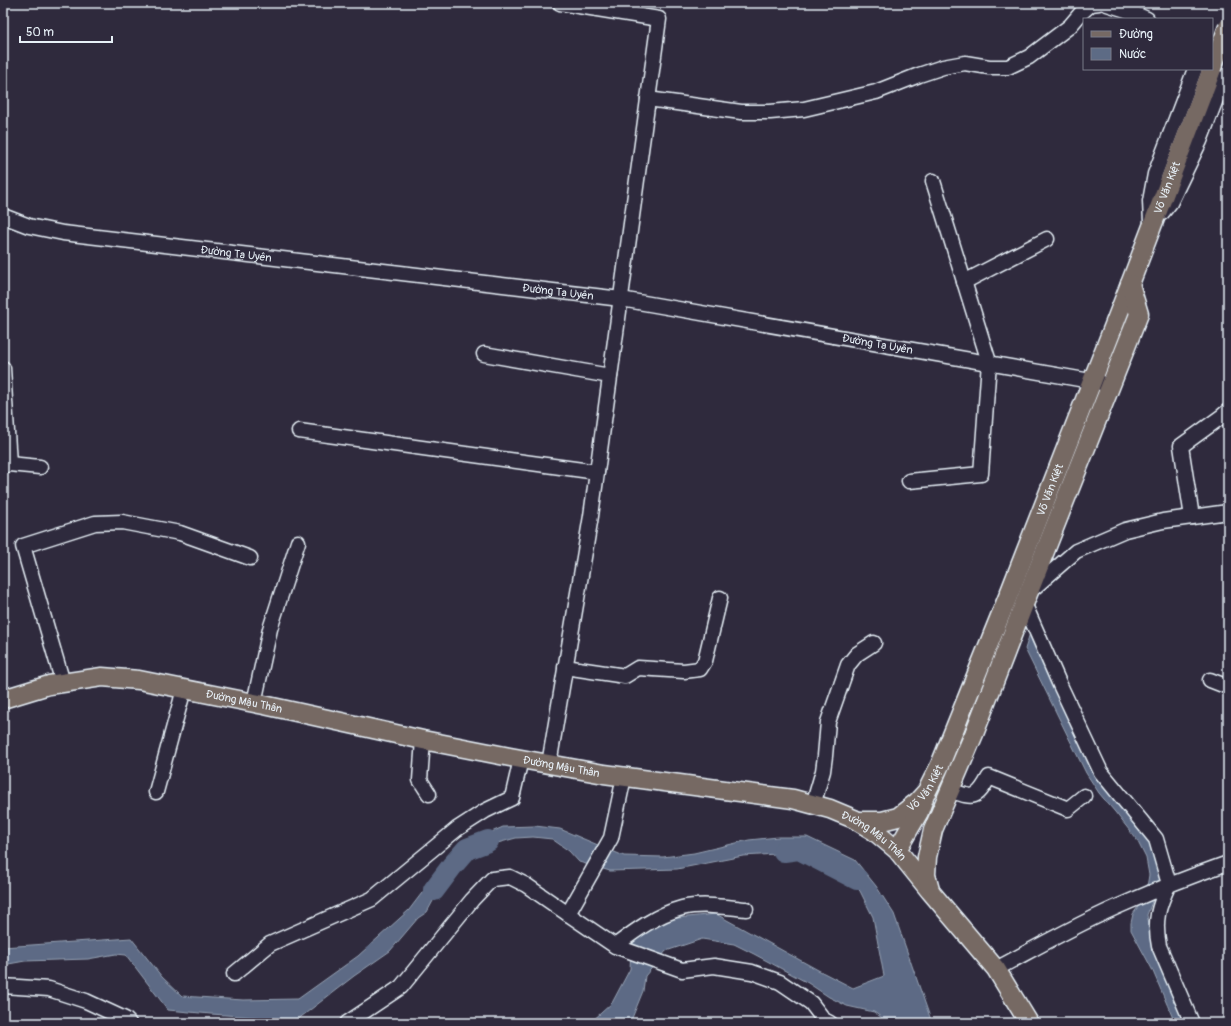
<svg xmlns="http://www.w3.org/2000/svg" width="1231" height="1026" font-family="Pangolin,sans-serif">
<style>
.water{fill:#5d6b85;stroke:#95a1b3}
.lines{fill:none;stroke-linecap:round;stroke-linejoin:round}
.river{stroke:#5d6b85;stroke-width:22}
.minor-casing{stroke:#e8f1f8;stroke-width:17}
.major-casing{stroke:#e8f1f8;stroke-width:21}
.minor{stroke:#2f2a3d;stroke-width:14}
.major{stroke:#766964;stroke-width:18}
.major-bridge-casing{stroke:#e8f1f8;stroke-width:21;stroke-linecap:butt}
.major-bridge{stroke:#766964;stroke-width:18}
.labels{text-anchor:middle;dominant-baseline:central;stroke-width:3.5;stroke-linejoin:round;paint-order:stroke}
.street-label{font-size:11px;fill:#e8f1f8;stroke:#2f2a3d}
</style>
<rect width="100%" height="100%" fill="#2f2a3d"/>
<filter id="ink" filterUnits="userSpaceOnUse"><feTurbulence type="fractalNoise" baseFrequency=".025" numOctaves="2"/><feDisplacementMap in="SourceGraphic" scale="8" xChannelSelector="R" yChannelSelector="G"/><feConvolveMatrix kernelMatrix="1 2 1 2 8 2 1 2 1" color-interpolation-filters="sRGB"/></filter>
<g filter="url(#ink)">
<path class="water" d="M1031 630 1062 702 1151 840 1161 877 1147 915 1154 945 1187 1023H1175L1152 969 1131 930V923L1133 914 1140 904 1147 887 1149 875 1146 858 1137 840 1115 812 1099 793 1086 773 1025 649Z
M535 826 560 829 624 856 663 857 694 853 749 840 778 837H807L855 860 876 886 894 914 932 1023H889L874 1012 847 1006 829 997 808 983 754 954 734 944 702 939 666 951 645 976 643 991 630 1023H590L612 1003 630 969 631 946 646 928 678 918 716 914 818 970 853 988 884 976 873 917 860 891 847 878 820 858 794 853 743 856 677 869 610 871 579 862 569 851 552 839 533 837 516 838 475 849 462 854 452 866 427 912 418 918 390 951 354 976 297 1020 211 1014 168 1010 126 955 116 954 88 959 25 961 3 965V947L131 938 162 977 182 996 243 1000 298 999 358 956 409 910 457 847 503 827Z"/>
<g class="lines">
<path class="river" d="M784 851 799 849 857 879
M434 890 452 866 467 849 488 841"/>
<defs>
<g id="minor">
<path d="M1104 3 1126 10 1147 19"/>
<path d="M648 99 741 112H770L804 109 876 92 919 75 943 67 965 63 989 67H1008L1029 57 1070 26 1081 13 1091 4 1099 3"/>
<path d="M1162 213 1170 203 1200 141 1228 68"/>
<path id="s1" d="M3 216 29 226 63 233 621 299 1102 383"/>
<path d="M1151 223 1150 201 1155 174 1195 69"/>
<path d="M964 282 1047 239"/>
<path d="M484 354 610 376"/>
<path d="M3 368 9 464 3 466"/>
<path d="M299 431 597 472"/>
<path d="M9 464 40 467"/>
<path d="M909 481 981 474 989 362 933 181"/>
<path d="M1192 517 1181 446 1221 417 1228 411"/>
<path d="M1029 592 1076 551 1125 530 1163 521 1228 512"/>
<path d="M1024 603 1060 685 1101 772 1156 839 1169 884C1158 907 1154 921 1159 946L1192 1023"/>
<path d="M565 667 625 676 638 668 684 671 700 669 705 661 720 598"/>
<path d="M1210 680 1228 687"/>
<path d="M63 683 23 546 95 523 122 522 180 533 250 558"/>
<path d="M254 703 270 629 298 542"/>
<path d="M423 740 420 780 429 794"/>
<path d="M549 764 591 516 659 19 560 3"/>
<path d="M624 777 611 838 568 914 615 946 682 970 714 966 752 972 780 982 811 1003 824 1020 830 1023"/>
<path d="M949 790C973 798 976 801 989 777L1068 809 1084 796"/>
<path d="M156 792 184 689"/>
<path d="M813 805 823 771 825 756 828 722 848 665 857 654 874 643"/>
<path d="M615 946C635 931 656 915 682 908 702 903 725 907 746 909"/>
<path d="M996 969C1039 946 1081 922 1126 903 1160 888 1194 875 1228 863"/>
<path d="M234 974 270 944 372 899 457 829 485 811 512 798 521 759"/>
<path d="M3 986 49 989 86 1001 125 1019 129 1023"/>
<path d="M347 1023 401 987 472 900 492 879 510 877 526 885 568 914"/>
</g>
<g id="major">
<path id="s2" d="M3 699 49 685 102 677 139 680 264 705 423 740 510 757 604 774 793 799 830 809 854 819 874 831 897 850 930 891 996 969 1029 1023"/>
<path id="s3" d="M858 821H882L898 817 917 802 927 791 940 765 1011 589 1130 284 1212 69"/>
<path d="M897 850 919 812 924 798"/>
<path d="M930 890 926 875 927 857 933 830 974 734 1028 594 1139 314 1130 284"/>
</g>
</defs>
<use href="#minor" class="minor-casing"/>
<use href="#major" class="major-casing"/>
<use href="#minor" class="minor"/>
<use href="#major" class="major"/>
<defs>
<path id="major-bridge" d="M1212 68 1228 27"/>
</defs>
<use href="#major-bridge" class="major-bridge-casing"/>
<use href="#major-bridge" class="major-bridge"/>
</g>
</g>
<g class="labels">
<g class="street-label">
<text stroke="none"><textPath href="#s3" startOffset="729">Võ Văn Kiệt</textPath></text>
<text stroke="none"><textPath href="#s1" startOffset="237">Đường Tạ Uyên</textPath></text>
<text stroke="none"><textPath href="#s1" startOffset="561">Đường Tạ Uyên</textPath></text>
<text stroke="none"><textPath href="#s1" startOffset="885">Đường Tạ Uyên</textPath></text>
<text stroke="none"><textPath href="#s3" startOffset="405">Võ Văn Kiệt</textPath></text>
<text stroke="none"><textPath href="#s2" startOffset="246">Đường Mậu Thân</textPath></text>
<text stroke="none"><textPath href="#s2" startOffset="570">Đường Mậu Thân</textPath></text>
<text stroke="none"><textPath href="#s3" startOffset="81">Võ Văn Kiệt</textPath></text>
<text stroke="none"><textPath href="#s2" startOffset="894">Đường Mậu Thân</textPath></text>
</g>
</g>
<rect width="1231" height="1026" fill="none" stroke="#2f2a3d" stroke-width="16"/>
<rect x="8" y="8" width="1215" height="1010" fill="none" stroke="#e8f1f8" stroke-width="1.5" filter="url(#ink)"/>
<rect x="1083" y="18" width="130" height="52" fill="#2f2a3d" stroke="#797a88"/>
<rect x="1091" y="31" width="20" height="6" fill="#766964" stroke="#797a88"/>
<text x="1119" y="38" font-size="12" fill="#e8f1f8">Đường</text>
<rect x="1091" y="48" width="20" height="12" fill="#5d6b85" stroke="#797a88"/>
<text x="1119" y="58" font-size="12" fill="#e8f1f8">Nước</text>
<path d="M20 36v6h92v-6" fill="none" stroke="#e8f1f8" stroke-width="2"/>
<text x="26" y="36" font-size="12" fill="#e8f1f8" stroke="#2f2a3d" stroke-width="3" paint-order="stroke">50 m</text>
</svg>
